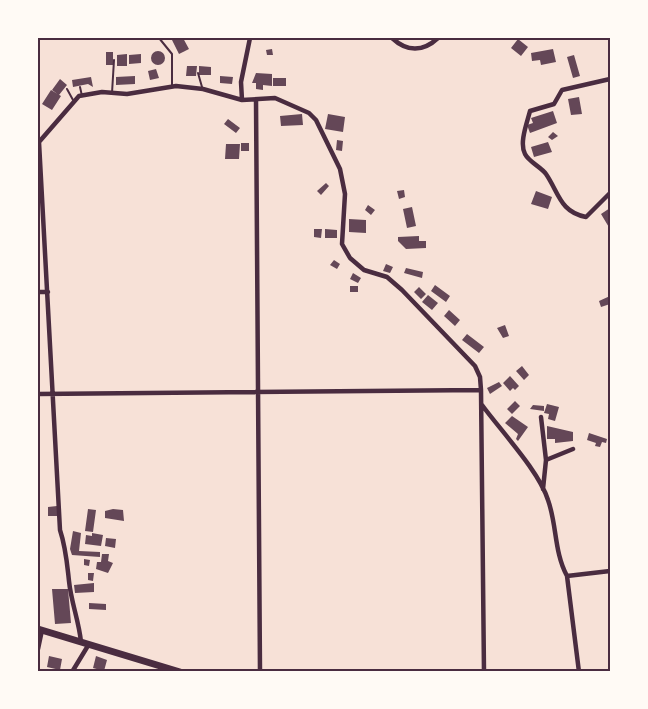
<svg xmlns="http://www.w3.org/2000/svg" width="648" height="709" font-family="'Fira Sans Condensed',sans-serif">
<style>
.building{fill:#644757}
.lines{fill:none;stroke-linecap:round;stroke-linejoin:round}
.service{stroke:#4a2c40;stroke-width:2}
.minor{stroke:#4a2c40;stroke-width:4.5}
.primary{stroke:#4a2c40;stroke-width:7}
.neatline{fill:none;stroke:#4a2c40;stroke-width:2}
</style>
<rect width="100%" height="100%" fill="#f7e1d7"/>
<path class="building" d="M178 38H183L189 49 179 54 172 40Z
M518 39 528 47 521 56 511 48Z
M272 49 273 55H267L266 50Z
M553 49 556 62 541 65 540 60 532 61 531 53Z
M151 58a7 7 0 1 1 14 0a7 7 0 1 1-14 0Z
M106 52H113V65H106Z
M127 54V66H117V55Z
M141 54V63L129 64V55Z
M574 55 580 76 573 78 567 57Z
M187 66H197L196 76H186Z
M199 66 211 67V75H199Z
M156 69 159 78 150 80 148 71Z
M256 73 272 74V86L263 85V90L256 89V83H252Z
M135 76V84L116 85V77Z
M220 76 233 77 232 84 220 83Z
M91 77 93 87 88 84 73 87 72 80Z
M273 78H286V86H273Z
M60 79 67 85 59 95 52 90Z
M51 90 61 96 52 110 42 104Z
M579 97 582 114 571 115 568 99Z
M553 111 557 123 530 133 527 125 533 123 531 118Z
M302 114 303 125 281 126 280 116Z
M328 114 345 117 343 132 325 129Z
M228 119 240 128 236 133 224 124Z
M553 132 558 136 552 140 548 137Z
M337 140 343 141 342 151 336 150Z
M548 142 552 152 534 157 531 147Z
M241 143H249V151H241Z
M226 144H240L239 159H225Z
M326 183 329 186 321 195 317 191Z
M404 190 405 197 399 199 397 191Z
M536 191 552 197 548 209 531 204Z
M368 205 375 210 371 215 365 210Z
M412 207 416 226 407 228 403 209Z
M610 208V229L601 214Z
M349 219 366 220V233L349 232Z
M314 229H322L321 238 314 237Z
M325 229 337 230V238H325Z
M419 236V241H426V248L406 249 398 241V237Z
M334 260 340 264 337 269 330 265Z
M386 264 393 267 390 273 383 271Z
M406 268 423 272 422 278 404 273Z
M353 273 361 278 358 283 350 279Z
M435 285 450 296 446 302 431 291Z
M350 286H358V292H350Z
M419 287 426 294 421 299 414 292Z
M428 295 438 303 432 310 422 302Z
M610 296V304L601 307 599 301Z
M449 310 460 320 455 326 444 316Z
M505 325 509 336 503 338 497 328Z
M467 334 484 347 479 353 462 340Z
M522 366 529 375 524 380 516 371Z
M510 376 519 386 515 390 513 388 510 391 503 383Z
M499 382 502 386 490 394 487 388Z
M515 401 520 406 512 414 507 409Z
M547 404 559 407 555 421 548 419 549 414 544 413Z
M533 405 544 406V411L530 409Z
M512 416 528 427 518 441 516 439 518 434 505 423Z
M547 426 573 432V441L555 443V439H547Z
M589 433 607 439 606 443 602 442 600 447 595 446 596 443 587 440Z
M57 506V516H48V507Z
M88 509 96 510 93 532 85 531Z
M113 509 123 510 124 521 105 518V511Z
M73 531 81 533 79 551 100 552V557L72 555 70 549Z
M92 533 103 535 101 546 85 544 86 535 92 536Z
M106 538 116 539 115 548 105 546Z
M102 554H109L108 561 113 563 108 573 96 569 97 562H101Z
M84 559 90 560 89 566 84 565Z
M88 573H94L93 581 88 580Z
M94 583V592L75 593 74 585Z
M52 589H68L71 623 55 624Z
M89 603 106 604V610L89 609Z
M49 656 62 659 60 670 47 667Z
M96 656 107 660 104 671 93 668Z"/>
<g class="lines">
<path class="service" d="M159 38 172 54V86
M198 73 202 87
M80 87 82 96
M67 89 73 100
M112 93 114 60"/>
<path class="minor" d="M392 38C407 52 423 52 438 38
M610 79 562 90 554 104 530 111C527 123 519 143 525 154 529 162 541 167 546 174 559 193 560 212 586 217L610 193
M242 100 241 82 250 38
M256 100 260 672
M38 292H48
M38 394 481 390
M482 405C501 431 539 471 548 500 557 525 554 552 567 576L579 672
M541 417 546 460 543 489
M546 460 573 449
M567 576 610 571
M81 642C79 621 71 602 69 581 67 563 66 548 60 530L39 142 79 96 102 92 127 94 176 86 203 89 242 100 275 98 309 113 316 120 340 169 345 194 342 244 350 258 364 270 387 277 402 290 475 366 480 377 481 390 484 672
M38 649 42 630
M72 672 89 644"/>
<path class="primary" d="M38 629 180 672"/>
</g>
<rect width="648" height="709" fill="none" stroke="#fffaf5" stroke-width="78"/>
<rect x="39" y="39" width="570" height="631" class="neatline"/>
</svg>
